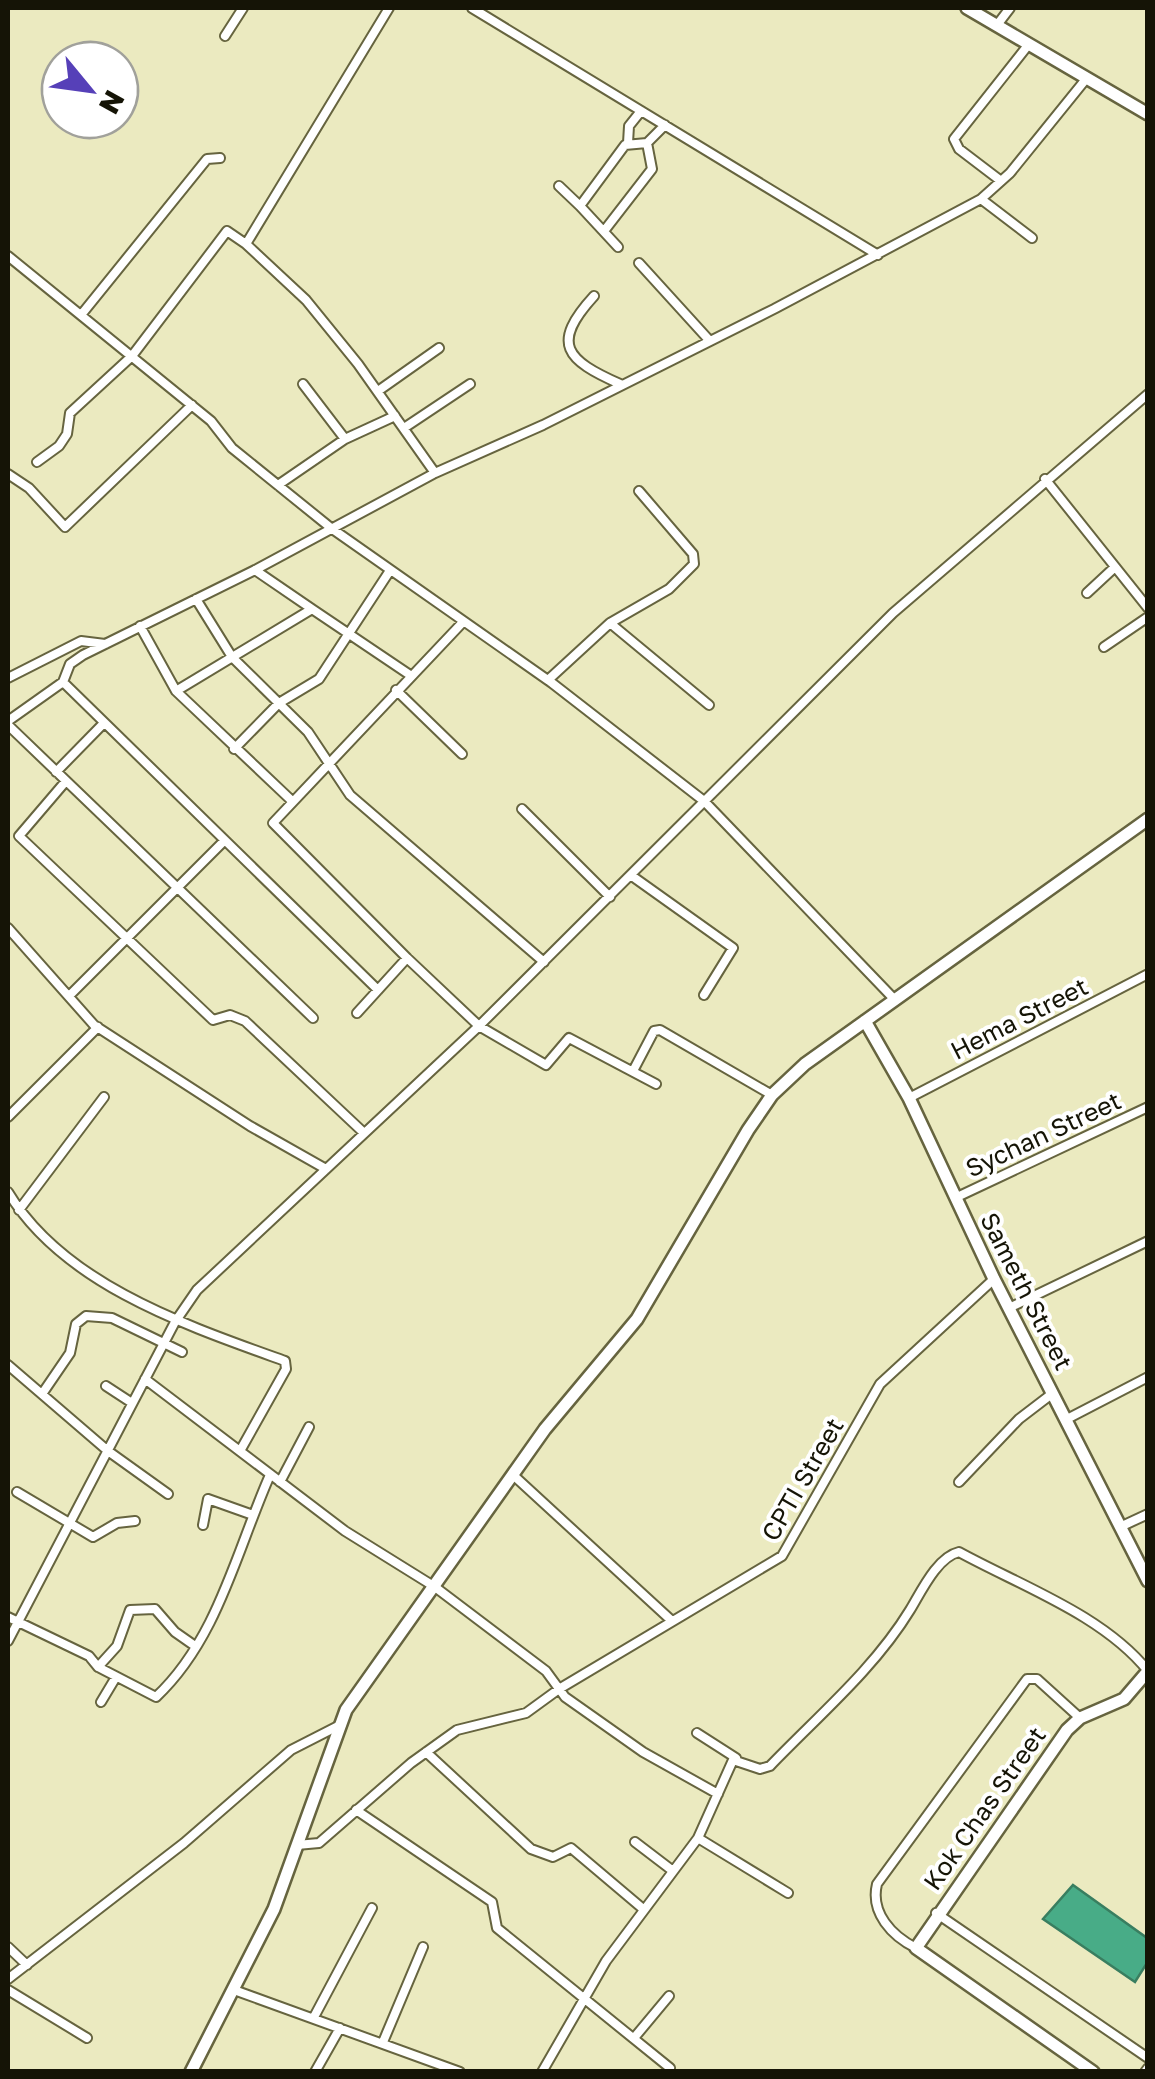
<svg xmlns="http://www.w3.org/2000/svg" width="1155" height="2079" font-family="'Golos Text',sans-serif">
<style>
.water{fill:#48ac87;stroke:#397e60;stroke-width:2.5}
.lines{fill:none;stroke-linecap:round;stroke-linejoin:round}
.street-casing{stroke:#66643f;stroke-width:12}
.secondary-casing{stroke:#66643f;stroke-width:16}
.street{stroke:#fff;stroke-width:8}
.secondary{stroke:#fff;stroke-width:11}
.labels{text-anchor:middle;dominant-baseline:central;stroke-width:8;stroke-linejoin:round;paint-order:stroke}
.street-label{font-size:25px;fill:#151406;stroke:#fff}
</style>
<rect width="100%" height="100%" fill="#ebeac0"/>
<path class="water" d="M1073 1885 1147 1938V1963L1135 1982 1043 1919Z"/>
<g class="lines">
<defs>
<path id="street" d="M389 8 246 244 306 300 358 364 435 473
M472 8 878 255
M997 25 1010 8
M225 36 243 8
M628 143 629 126 641 111
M1001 181 959 149 954 139 1029 44
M559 186 580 206
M981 199 1032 238
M604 231 652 169 647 143
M618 247 580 206 625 145 647 143 665 125
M8 256 211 421 232 448 331 528 552 683 704 801 895 1000
M639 263 709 340
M594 296C550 344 566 360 620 384
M81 315 207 159 220 158
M303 384 345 439
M378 391 439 348
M404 428 470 384
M37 462 59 446 67 434 70 413 132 356 227 231 246 244
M8 474 29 488 65 527 192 405
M1045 479 1148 608
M278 485 345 439 395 416
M1087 593 1115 567
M196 599 232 657 308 732 350 795 544 962
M312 609 410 675
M610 623 669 589 694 564 693 554 639 491
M140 626 176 691 291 800
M1104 647 1148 617
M8 678 81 641 105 644
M548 680 610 623 709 705
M63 682 378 990
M396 690 462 754
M176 691 312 609 255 570
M8 721 63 682 70 664 83 655 255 570 435 473 543 425 774 309 981 199 1010 173 1086 79
M8 725 313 1018
M234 749 279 703 319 679 389 572
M56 772 103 724
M66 781 19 836 213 1020 230 1015 245 1021 364 1133
M522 809 610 897
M632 876 733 948 704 995
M8 928 94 1025 250 1126 326 1169
M407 958 273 823 463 622
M69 996 224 841
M357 1013 407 958 479 1026 546 1065 569 1038 656 1084
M633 1071 654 1031 660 1030 772 1095
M909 1098 1148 974
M8 1117 98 1027
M8 1192C64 1285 188 1326 285 1361L286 1369 240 1451
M955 1198 1148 1107
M19 1210 104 1097
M1009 1308 1148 1241
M8 1365 108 1451 168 1494
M145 1379 345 1531 435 1587 546 1671 565 1697 643 1752 718 1794
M106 1386 132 1403
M42 1394 70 1353 76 1324 86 1316 112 1318 182 1352
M1067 1419 1148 1377
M512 1474 672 1621
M280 1482 309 1427
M959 1482 1019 1419 1053 1393
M17 1492 93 1537 117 1523 135 1521
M203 1525 208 1499 253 1515
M1120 1527 1148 1514
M8 1617 89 1656 98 1667 156 1697C218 1639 237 1549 270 1475
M8 1641 175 1322 197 1290 479 1026 893 613 1148 394
M98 1667 117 1646 130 1610 155 1609 175 1632 195 1646
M101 1702 116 1677
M697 1733 736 1758
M426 1752 531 1849 553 1857 571 1848 642 1908
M356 1810 492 1902 497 1928 670 2068
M698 1838 788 1893
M635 1842 673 1871
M297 1845 319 1843 411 1763 457 1730 526 1713 559 1689 782 1556 880 1384 994 1279
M936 1913 1148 2058
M8 1947 27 1965
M916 1948C892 1936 870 1913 877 1884L1027 1679H1037L1080 1718
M8 1979 184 1843 291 1750 338 1726
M8 1990 87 2038
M234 1990 460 2072
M314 2017 372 1908
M634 2038 669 1996
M383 2042 423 1947
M315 2072 340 2028
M542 2072 606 1961 698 1838 733 1760 760 1769 770 1766C818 1716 874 1669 910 1610 921 1592 937 1557 959 1552 1021 1586 1103 1615 1148 1671
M1145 2072 1148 2068"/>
<path id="secondary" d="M967 8 1148 114
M865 1021 909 1098 994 1279 1148 1581
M191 2072 274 1909 346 1710 545 1429 637 1319 748 1130 772 1095 805 1064 1148 819
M1093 2072 916 1948 1067 1730 1080 1718 1124 1699 1148 1671"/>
</defs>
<use href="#street" class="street-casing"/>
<use href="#secondary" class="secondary-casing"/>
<use href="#street" class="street"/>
<use href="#secondary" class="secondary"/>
</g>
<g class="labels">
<g class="street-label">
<text transform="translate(1019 1018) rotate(-27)">Hema Street</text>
<text transform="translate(1043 1134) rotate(-25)">Sychan Street</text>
<text transform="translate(1027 1291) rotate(63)">Sameth Street</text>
<text transform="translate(802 1479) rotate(-60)">CPTI Street</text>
<text transform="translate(984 1808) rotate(-55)">Kok Chas Street</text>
</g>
</g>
<rect width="1155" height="2079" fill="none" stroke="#151406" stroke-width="20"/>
<g transform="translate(90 90) rotate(119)"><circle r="48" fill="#ffffff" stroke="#a1a19b" stroke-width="2.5"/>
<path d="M0-8L18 38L0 25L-18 38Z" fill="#5640b8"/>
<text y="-15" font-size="28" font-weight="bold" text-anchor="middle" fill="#151406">N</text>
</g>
</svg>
